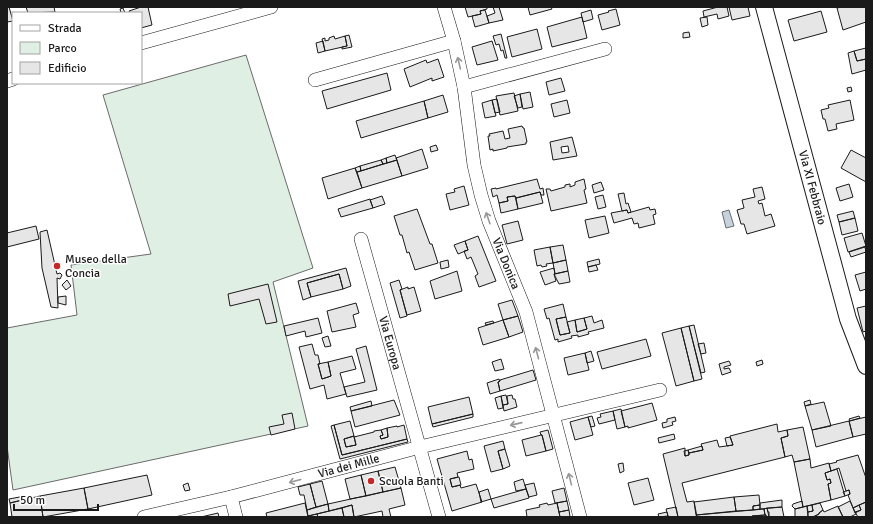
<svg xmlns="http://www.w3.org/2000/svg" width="873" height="524" font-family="Signika,sans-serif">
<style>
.green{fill:#e0efe3;stroke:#6a6a6a}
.water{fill:#c6d2dc;stroke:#6a6a6a}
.building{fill:#e6e6e6;stroke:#1a1a1a;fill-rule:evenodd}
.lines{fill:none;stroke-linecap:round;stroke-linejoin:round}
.minor-casing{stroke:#1a1a1a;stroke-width:14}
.major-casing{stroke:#1a1a1a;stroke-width:18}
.minor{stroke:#fff;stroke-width:13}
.major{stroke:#fff;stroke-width:16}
.oneway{stroke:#989898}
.poi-dot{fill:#c62828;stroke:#fff;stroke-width:1.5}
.labels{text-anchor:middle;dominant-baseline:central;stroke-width:3;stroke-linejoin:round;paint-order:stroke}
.street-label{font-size:12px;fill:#1a1a1a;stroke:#fff}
.poi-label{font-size:12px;fill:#1a1a1a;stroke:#fff;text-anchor:start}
</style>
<rect width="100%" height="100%" fill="#fff"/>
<path class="green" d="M246 55 313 268 273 282 308 426 13 490 7 446V328L77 315 71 265 151 254 103 95Z"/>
<path class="water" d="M729 210 734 226 726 228 722 212Z"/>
<path class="building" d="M7 7H9L13 21 7 22Z
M26 7H54L55 12 28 13Z
M141 7H148L152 25 141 28V13H130L129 11Z
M465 7H487V9L480 11 481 14 468 17Z
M493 7H499L503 20 489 23 487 16 495 13Z
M528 7H551L552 9 530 15Z
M718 7H727L729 16 718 19 717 14 704 17 703 11Z
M729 7H748L750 16 732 20Z
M842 7H866V22L843 30 837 8Z
M123 8 125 13H121L120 9Z
M616 9 620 25 602 30 598 15 609 12 608 11Z
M485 10 489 23 475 27 472 16 481 14 480 11Z
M591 10 593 19 583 22 581 13Z
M821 11 827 32 794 41 788 20Z
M582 17 587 38 552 47 547 27Z
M707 17 708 25 702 27 700 18Z
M537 29 542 49 512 57 507 37Z
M689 32 690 37 683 38V33Z
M501 34 507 58H505L503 50 501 51 499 44 496 45 493 36Z
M349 35 352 47 342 49V47L347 46 345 36Z
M334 36 335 39 345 36 347 46 325 51 322 39 325 38V41L329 40V38Z
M323 41 325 51 318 53 316 43Z
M492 41 498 60 477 65 472 47Z
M866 48V59L857 61 854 51Z
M854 51 857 61 866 59V70L852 74 848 53Z
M438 59 444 77 432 81V78L410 87 404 69 426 60 427 63Z
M387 73 391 90 327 109 322 91Z
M561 78 565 91 549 95 546 82Z
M851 87 852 91 848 92 847 88Z
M530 92 533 107 523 109 520 94Z
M514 93 518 111 500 115 496 96Z
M520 94 522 107 518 108 514 96Z
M443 95 448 112 428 118 424 101Z
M497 99 500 112 495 113 492 100Z
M492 100 496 116 485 118 482 103Z
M567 100 570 113 554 117 551 104Z
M850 100 854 120 836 124 837 129 828 131 825 119H823L821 110 829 108 828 105Z
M424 101 428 118 361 138 356 121Z
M522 126 523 128H524L527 142H526V144L507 147V148L493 151V149L490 150 488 136H490L489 134 503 131 505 139 510 138 508 129Z
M572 137 577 156 553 160 550 142ZM568 146 569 152 562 153 561 147Z
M436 145 438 150 431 152 430 147Z
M422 149 428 168 402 176 396 158Z
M851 150 866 158V182L841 168Z
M395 155 397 160 387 163 386 158Z
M386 158 387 163 383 164 381 160Z
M381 160 383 164 361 171 360 166Z
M397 160 402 176 362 188 357 172Z
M360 166 361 171 357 172 355 168Z
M355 168 362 188 328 199 322 178Z
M537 179 540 189 543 188 544 195H541L540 192 516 198 515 196 507 197 508 201 499 203 497 195 493 197 491 189 496 188V189Z
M584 179 586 189 584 190 587 203 551 211 546 189H550L551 191 565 187V185L570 184V187L575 185V182Z
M601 182 604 190 594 193 592 185Z
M849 184 853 197 840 201 836 188Z
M464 186 469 205 450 210 446 194 455 192 454 189Z
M762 187 765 199 758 201 759 204 762 203 765 216 771 214 775 226 747 234 744 224H741L737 210 744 208 742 200 755 197 753 189Z
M540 192 543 203 518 209 516 198Z
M624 193 626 204 628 203 631 212 628 213 627 210 622 211 618 194Z
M603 195 606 207 598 209 595 197Z
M382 196 385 204 373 208 370 200Z
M515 196 518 209 501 213 499 203 508 201 507 197Z
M370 199 373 208 341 217 338 209Z
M649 207 650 210 655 209 656 214 653 215 655 224 639 228 638 223 634 224 632 218 614 223 611 213 627 210 628 213Z
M417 209 430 244H432L438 263 415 270 409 252 407 253 402 235H400L394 216Z
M853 211 855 218 839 222 837 215Z
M605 216 609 233 589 238 585 220Z
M855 218 858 231 842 235 839 222Z
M518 221 523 240 507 244 502 225Z
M36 226 39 239 7 247V233Z
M47 230 57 274 60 273 62 275 60 279 57 278 58 308 51 307 42 268 40 232Z
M862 233 866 246 848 252 844 238Z
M478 236 496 281 479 287 475 276 478 274 471 257 467 259 464 251 468 250 465 241Z
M465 241 468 250 458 254 454 245Z
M563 245 566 260 553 263 550 247Z
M550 247 553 263 546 264 547 266 542 267 541 265 537 266 534 250Z
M865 247 866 252 851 257 849 252Z
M599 259 600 264 588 267 587 262Z
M448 260 449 267 441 269 440 262Z
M566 260 568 271 555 274 553 263Z
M596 265 598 270 589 272 588 267Z
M346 268 351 286 343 289 339 274 307 283 311 297 303 300 298 281Z
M554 268 555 274H554L556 281 545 285 540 272Z
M457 271 462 291 435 299 430 281Z
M568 271 570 282 559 284 554 274Z
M866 272V289L860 291 855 275Z
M339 274 343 289 311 297 307 283Z
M67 280 71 286 66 290 62 285Z
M399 280 402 289 400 290 407 316 400 318 390 283Z
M268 284 277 322 266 324 259 299 230 306 228 294Z
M408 287V289L414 287 421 311 407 315 400 290Z
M66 296V305L58 303V297Z
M512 300 518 316 503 320 498 304Z
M356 303 359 313 353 315 356 327 332 332 327 311Z
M563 304 566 317 556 319 560 335 570 333 567 322 575 320 577 332 587 329 584 318 592 316 594 323 602 320 604 328 588 332 589 334 578 337V335L571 336 572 338 558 342V339L555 340 549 318 547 319 544 309Z
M866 306V331L863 332 857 308Z
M518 316 523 332 509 337 503 320Z
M566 317 570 333 560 335 556 319Z
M318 318 322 333 306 337 305 331 286 336 284 326Z
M584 318 587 329 577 332 575 320Z
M503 320 509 337 483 345 478 328Z
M493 321 494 323 486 325 485 323Z
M694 325 705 372 701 373 689 326Z
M689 326 702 379 694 381 681 328Z
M681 328 694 381 676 386 662 333Z
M328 336 331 346 325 347 322 338Z
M646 339 651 356 602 369 597 352Z
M704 343 706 353 701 354 698 344Z
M312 344 315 355H318L320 364H318L322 379 331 376 328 362 352 356 356 369 340 373 346 394 327 399 324 385 310 389 299 347Z
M366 346 377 390 347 397 344 387 365 382 356 349Z
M591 351 594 361 587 363 585 353Z
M585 353 589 370 568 375 564 358Z
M501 359 504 369 495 371 492 362Z
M762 360 763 364 757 366 756 362Z
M729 361 731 365 724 367V369L729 368 731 372 722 375 719 364Z
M328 362 331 376 322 379 318 364Z
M533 370 536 380 500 391 498 382 500 381V380Z
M499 379 500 381 498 382 500 391 490 394 487 383Z
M506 395 508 404 503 405 501 396Z
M512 395 513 399H515L517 407 504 411 503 405 508 404 507 396Z
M501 396 503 408 498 409 495 398Z
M469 397 473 414 432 424 428 407Z
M394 400 400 415 355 427 351 411Z
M810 400 811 404 805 406 804 402Z
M371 401 372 406 351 411 350 407Z
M824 402 831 426 812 430 805 406Z
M652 403 657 420 628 428V426L625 427 621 411Z
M621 409 625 427 617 429 613 411Z
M613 411 615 420 599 424 597 418 601 417 600 414Z
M292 413 295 429 271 435 269 427 284 424 282 415Z
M473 414V417L433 427 432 424Z
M592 416 595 426 591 427 588 417Z
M859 416 860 418 850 421 849 419Z
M588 417 593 435 575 440 570 422Z
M675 417 676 421 672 422 673 425 663 428 662 423 667 422V419Z
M866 417V434L853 437 849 421Z
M350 421 354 436 344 439 346 447 356 445 354 437 374 432V431L381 430 383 435 380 436 381 439 388 437 387 428 397 426V427L404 425 407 439 342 455 334 425Z
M849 421 853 437 816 447 812 430Z
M777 424 778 432 787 430 788 436 781 438 785 457 682 483 687 502 694 501 697 517H678L663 454 685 448V456L689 455V453L703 450 701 444 717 440 719 447 733 445 730 436Z
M334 425 342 455 407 439 408 442 340 459 331 426Z
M803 427 810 459 794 462 792 455 785 457 781 438 788 436 787 430Z
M387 428 388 437 381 439 380 436 383 435 381 430Z
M548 430 553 449 546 451 542 435H541L540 432Z
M674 434 675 439 659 443 658 438Z
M541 435H542L546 451 526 456 522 440Z
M354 436 356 445 346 447 344 439Z
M730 437 733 445 727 446 725 438Z
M503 441 505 449 498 451 503 469 491 472 484 446Z
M702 446 703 450 689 453 688 450Z
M505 449 510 466 503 469 498 451Z
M688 450 689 455 685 456 684 451Z
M467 451 469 460 472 459 474 469 457 473 458 477 450 479 452 487 460 485 461 488 476 484 482 502 452 511 437 459Z
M858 455 866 478V502L853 508 848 495 850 494 849 490 846 491 839 468 831 471 829 464 837 462 836 461Z
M810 459 811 468 829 463 831 471 825 473 827 480 830 479 831 483 828 484 831 500 803 507 794 462Z
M623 463 624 471 620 473 618 464Z
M395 467 401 488 383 492 378 471Z
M837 469 845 496 831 500 828 484 831 483 830 479 827 480 825 473Z
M378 471 383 492 366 496 361 475Z
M147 475 152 495 88 509 84 488Z
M361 475 366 496 350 499 345 479Z
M459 477 461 485 452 487 450 479Z
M648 478 654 500 634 505 628 483Z
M523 479 526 489 516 491 514 482Z
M322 481 328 504 316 507 310 484Z
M188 483 190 490 185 491 183 485Z
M534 483 537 495 529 497 525 485Z
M310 484 316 507 307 510 304 495H300L298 487Z
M84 488 88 509 43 517 40 496Z
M401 488 405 505 389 509 391 517H383L382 511 354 517 352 505 329 511 328 504Z
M564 488 567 501 555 503 552 491Z
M488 489 491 499 481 502 479 492Z
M526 489 529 498 494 508 491 499Z
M849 490 850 494 845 496 843 492Z
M759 495 760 505 753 506V510L736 511 734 497Z
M25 496 26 499 10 503 9 499Z
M40 496 43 517H12L10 503Z
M734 497 736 511 696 515 694 502Z
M782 500V507L760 509V503Z
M567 501 569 510 559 512 557 503Z
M802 501 803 507 795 509 792 506 793 504Z
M850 501 856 514 850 517H843L838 507Z
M866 502V517H858L855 512 861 510 859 505Z
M305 503 308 517H267L266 513Z
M547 503 548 505 557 503 560 517H527L526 510 540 507 539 505Z
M820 503 823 510 819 513V514L813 517H808V512L813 511 812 505Z
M328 504 329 511 308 516 307 510Z
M352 505 354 517H344L342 508Z
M760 505V509L753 510V506Z
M812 505 813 511 808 512 807 506Z
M859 505 861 510 855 513 853 508Z
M807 506 808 517H795V509Z
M838 506 843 517H813L819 514V513L823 510 824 512Z
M676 507 678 517H666L668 516 666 509Z
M782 507 784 517H769L767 508Z
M342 508 344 517H318L317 514Z
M767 508 768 512H769V517H766V515H765L764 509Z
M764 509 765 515 752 516V517H697L696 515Z
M569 510 570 517H560L559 512Z
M667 512 668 516 659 517 658 514Z
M218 513 219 517H201Z
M317 514 318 517H308V516Z
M765 515H766V517H752V516Z"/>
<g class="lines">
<defs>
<g id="minor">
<path id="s1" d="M444 7 454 41 464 87 474 165 481 195 489 221 526 312 580 517"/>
<path d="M141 43 271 7"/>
<path d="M315 80 454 41"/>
<path d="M7 81 13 79"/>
<path d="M464 87 605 49"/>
<path id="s2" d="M361 239 439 517"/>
<path d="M231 497 236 517"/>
<path id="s3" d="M144 517 231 497 420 447 660 390"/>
</g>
<g id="major">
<path id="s4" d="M764 7 848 319 866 366"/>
</g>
</defs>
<use href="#minor" class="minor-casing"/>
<use href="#major" class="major-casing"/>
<use href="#minor" class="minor"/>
<use href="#major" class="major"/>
</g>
<defs><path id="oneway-shaft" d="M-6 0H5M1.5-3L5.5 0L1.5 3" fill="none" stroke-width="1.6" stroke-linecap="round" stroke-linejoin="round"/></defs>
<g class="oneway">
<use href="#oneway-shaft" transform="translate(459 63) rotate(-103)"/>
<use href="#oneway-shaft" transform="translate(488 218) rotate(-109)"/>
<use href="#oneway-shaft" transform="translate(537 353) rotate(-105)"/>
<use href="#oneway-shaft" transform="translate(516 424) rotate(167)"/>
<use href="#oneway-shaft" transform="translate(570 479) rotate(-104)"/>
<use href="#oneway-shaft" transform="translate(295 481) rotate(165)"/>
</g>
<g class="poi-dot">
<circle cx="57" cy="266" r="4"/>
<circle cx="371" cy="481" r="4"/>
</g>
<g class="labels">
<g class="street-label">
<text stroke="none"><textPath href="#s4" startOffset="187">Via XI Febbraio</textPath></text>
<text stroke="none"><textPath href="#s1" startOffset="265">Via Donica</textPath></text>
<text stroke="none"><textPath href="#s2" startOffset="108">Via Europa</textPath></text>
<text stroke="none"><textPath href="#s3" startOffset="211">Via dei Mille</textPath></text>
</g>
<g class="poi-label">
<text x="65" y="259">Museo della<tspan x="65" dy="14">Concia</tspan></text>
<text x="379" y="481">Scuola Banti</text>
</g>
</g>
<rect width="873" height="524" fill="none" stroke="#1a1a1a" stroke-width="16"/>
<rect x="12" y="12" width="130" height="72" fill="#ffffff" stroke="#a3a3a3"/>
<rect x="20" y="25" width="20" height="6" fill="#ffffff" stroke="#a3a3a3"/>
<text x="48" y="32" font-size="12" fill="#1a1a1a">Strada</text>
<rect x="20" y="42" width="20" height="12" fill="#e0efe3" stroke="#a3a3a3"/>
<text x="48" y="52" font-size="12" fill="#1a1a1a">Parco</text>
<rect x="20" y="62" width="20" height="12" fill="#e6e6e6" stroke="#a3a3a3"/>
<text x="48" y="72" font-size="12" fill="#1a1a1a">Edificio</text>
<path d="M14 504v6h84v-6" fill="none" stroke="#1a1a1a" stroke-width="2"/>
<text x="20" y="504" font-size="12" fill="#1a1a1a" stroke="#ffffff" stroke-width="3" paint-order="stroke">50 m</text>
</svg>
